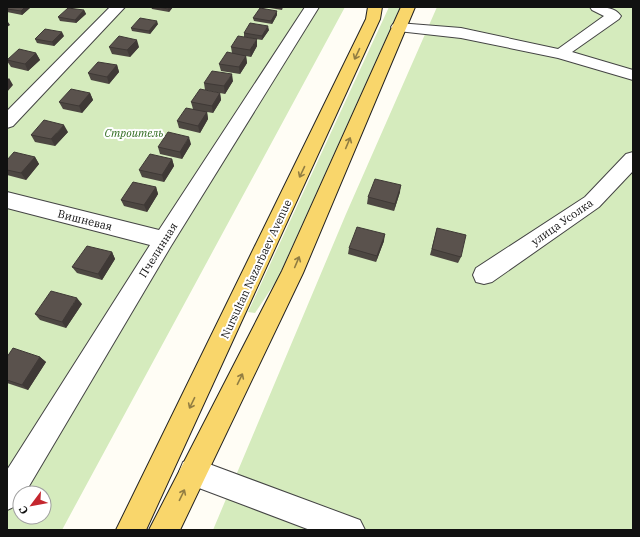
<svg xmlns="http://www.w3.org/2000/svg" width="640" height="537" font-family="'IBM Plex Serif',serif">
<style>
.green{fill:#d5ebbd;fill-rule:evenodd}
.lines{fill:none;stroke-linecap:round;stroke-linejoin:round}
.minor-casing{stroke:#444;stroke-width:2}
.major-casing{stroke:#222;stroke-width:2}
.minor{fill:#fff;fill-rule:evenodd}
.major{fill:#f9d66b;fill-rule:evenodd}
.wall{fill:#4d4742}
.shaded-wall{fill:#3f3936}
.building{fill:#5a524d;stroke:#3f3936}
.oneway{stroke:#917d42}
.labels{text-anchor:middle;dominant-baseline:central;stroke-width:4;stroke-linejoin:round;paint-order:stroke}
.park-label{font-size:11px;font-style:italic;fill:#2f6b1f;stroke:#fff}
.street-label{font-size:11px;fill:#111;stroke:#fff}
</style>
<rect width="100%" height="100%" fill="#fffdf5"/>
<path class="green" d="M7 7H345L62 530H7ZM20 493H44V517H20Z
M389 7H400L277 280 255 313 248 312Z
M437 7H633V530H213L346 214Z"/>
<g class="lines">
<defs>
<path id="minor" d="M110 7H125L13 126 7 128V111Z
M305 7H319L171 246 25 493H20C20 504 17 506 7 510V470L150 245 7 208V192L159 230Z
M590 7C601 7 614 6 621 16L619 19 572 52 633 70V80L558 58 461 38 398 31 393 30 391 27 393 24 398 23 461 28 558 49 604 16 592 10Z
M633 152V171L599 207 492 282 484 284 476 282 473 275 476 268 585 197 626 154Z
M193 458 360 520 365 530H310L183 482 179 472 183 462Z"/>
<path id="major" d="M368 7H382L380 19 146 530H116L366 19Z
M401 7H415L303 273 180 530H149L282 271Z"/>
</defs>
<use href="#minor" class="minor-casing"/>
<use href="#major" class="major-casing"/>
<use href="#minor" class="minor"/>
<use href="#major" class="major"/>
</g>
<path class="wall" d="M7 7H31L22 15 7 12Z
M151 7H173L169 12 152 9Z
M264 7H283L282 10Z
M84 10 86 14 76 23 60 21 58 17Z
M277 15 272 24 254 21 253 18Z
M158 24 150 34 132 31 131 28Z
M269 30 262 40 244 37V33Z
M64 36 54 46 37 43 35 39Z
M257 46 251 57 246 56 247 63 240 74 221 71 219 64 232 53 231 47Z
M109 47H139L130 57 112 54Z
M36 53 40 60 28 71 11 67 7 61V60Z
M117 65 119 72 109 84 91 80 88 73Z
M233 81 225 94 205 90 204 83Z
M90 93 93 100 82 113 63 109 59 102Z
M220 93 221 100 213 113 207 112 208 119 200 133 179 128 177 121 193 109 191 102Z
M68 132 55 146 35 142 31 135Z
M191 144 182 159 160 154 158 147Z
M35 157 39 164 26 180 7 175V160Z
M172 159 174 166 164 182 142 177 139 170Z
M156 187 158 194 147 212 124 206 121 200Z
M400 192 394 211 367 204 368 197Z
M437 228 461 257 458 263 430 255Z
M384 241 376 262 348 254 349 248Z
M112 252 115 259 102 280 77 273 72 267Z
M82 304 66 328 40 320 35 314Z
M7 357H40L46 362 28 390 7 383Z"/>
<path class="shaded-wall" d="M25 7H31L22 15 21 11Z
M169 7H173L169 12 168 9Z
M84 10 86 14 76 23 75 20Z
M277 11V15L272 24 271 21Z
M157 21 158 24 150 34 149 31Z
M7 22H8L10 25 7 27Z
M268 26 269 30 262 40V36Z
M62 32 64 36 54 46 52 42Z
M257 39V46L251 57 250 50Z
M137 40 139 47 130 57 127 50Z
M36 53 40 60 28 71 25 64Z
M246 56 247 63 240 74 239 67Z
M117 65 119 72 109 84 107 77Z
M232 74 233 81 225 94 224 86Z
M9 78 13 85 7 92V80Z
M90 93 93 100 82 113 79 106Z
M220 93 221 100 213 113 212 106Z
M207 112 208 119 200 133 198 126Z
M64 125 68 132 55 146 51 139Z
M189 137 191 144 182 159 180 152Z
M35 157 39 164 26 180 21 173Z
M172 159 174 166 164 182 162 175Z
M401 185 400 192 394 211 395 204Z
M156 187 158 194 147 212 144 205Z
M385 234 384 241 376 262 377 256Z
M112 252 115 259 102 280 98 274Z
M77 298 82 304 66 328 62 322Z
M40 357 46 362 28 390 22 385Z"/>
<path class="building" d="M7 7H25L21 11 7 9Z
M158 7H169L168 9Z
M68 8 84 10 75 20 58 17Z
M260 8 277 11 271 21 253 18Z
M140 18 157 21 149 31 131 28Z
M250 23 268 26 262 36 244 33Z
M45 29 62 32 52 42 35 39Z
M119 36 137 40 127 50 109 47Z
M238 36 257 39 250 50 231 47Z
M19 49 36 53 25 64 7 60Z
M227 52 246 56 239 67 219 64Z
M98 62 117 65 107 77 88 73Z
M212 71 232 74 224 86 204 83Z
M71 89 90 93 79 106 59 102Z
M200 89 220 93 212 106 191 102Z
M186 108 207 112 198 126 177 121Z
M44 120 64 125 51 139 31 135Z
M168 132 189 137 180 152 158 147Z
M14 152 35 157 21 173 7 170V160Z
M150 154 172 159 162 175 139 170Z
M375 179 401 185 395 204 368 197Z
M133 182 156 187 144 205 121 200Z
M357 227 385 234 377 256 349 248Z
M437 228 466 235 461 257 432 249Z
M87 246 112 252 98 274 72 267Z
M51 291 77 298 62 322 35 314Z
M13 348 40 357 22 385 7 380V357Z"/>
<defs><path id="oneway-shaft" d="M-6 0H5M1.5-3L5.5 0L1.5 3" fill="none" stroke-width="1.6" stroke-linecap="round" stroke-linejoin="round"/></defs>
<g class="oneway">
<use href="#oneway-shaft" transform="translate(357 54) rotate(115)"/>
<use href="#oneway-shaft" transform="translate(348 143) rotate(-67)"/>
<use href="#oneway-shaft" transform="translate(302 172) rotate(115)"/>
<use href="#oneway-shaft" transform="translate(297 262) rotate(-67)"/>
<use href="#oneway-shaft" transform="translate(240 379) rotate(-64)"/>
<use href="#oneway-shaft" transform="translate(192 403) rotate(116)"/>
<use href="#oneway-shaft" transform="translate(182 495) rotate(-64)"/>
</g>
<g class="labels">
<g class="park-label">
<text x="134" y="133">Строитель</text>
</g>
<g class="street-label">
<text transform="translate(85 220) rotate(14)">Вишневая</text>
<text transform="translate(562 222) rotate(-35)">улица Усолка</text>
<text transform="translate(158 250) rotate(-58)">Пчелинная</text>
<text transform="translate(256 269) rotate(-65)">Nursultan Nazarbaev Avenue</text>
</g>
</g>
<rect width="640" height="537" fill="none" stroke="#111111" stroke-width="16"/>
<g transform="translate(32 505) rotate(238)"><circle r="19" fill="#ffffff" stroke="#a0a0a0"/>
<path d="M0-3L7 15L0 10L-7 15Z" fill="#c4262e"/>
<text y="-6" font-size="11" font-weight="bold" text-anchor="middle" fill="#111111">С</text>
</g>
</svg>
